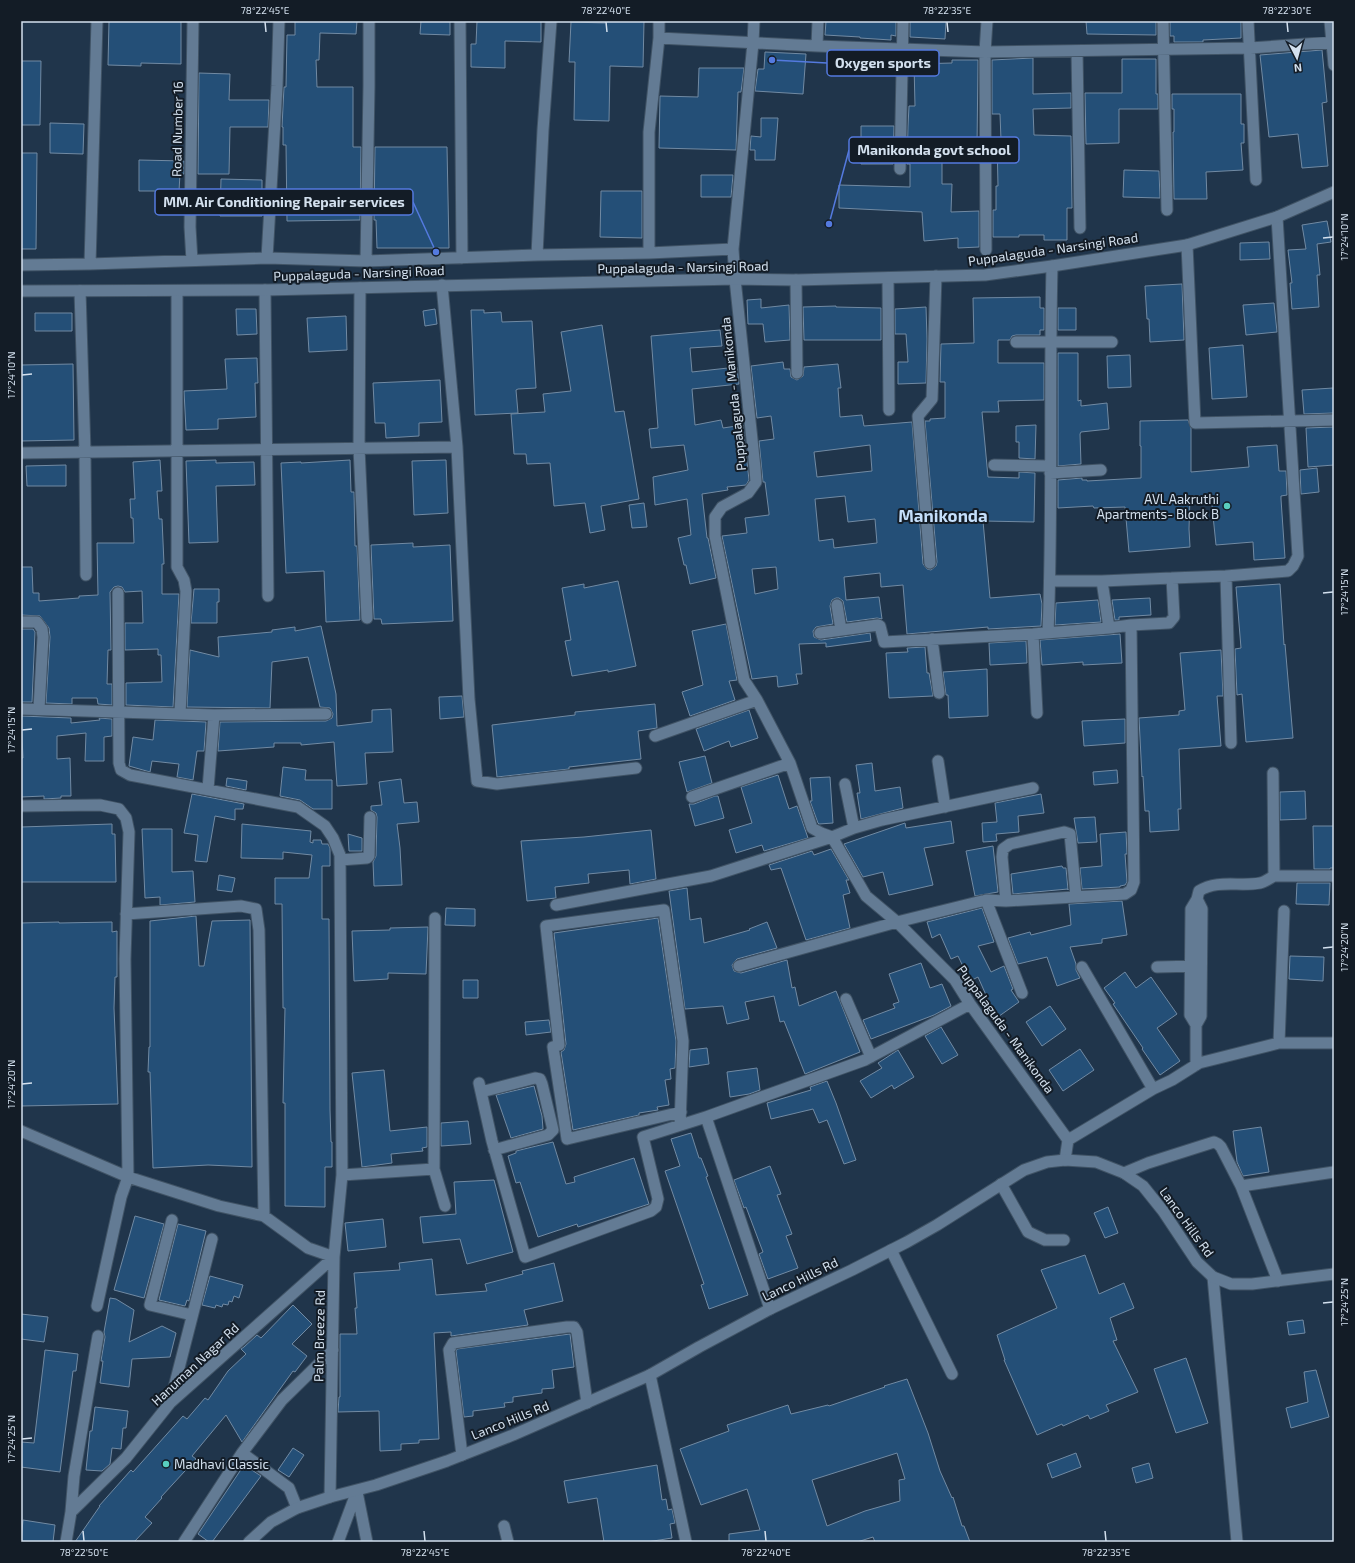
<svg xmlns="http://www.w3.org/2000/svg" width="1355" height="1563" font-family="'Exo 2',sans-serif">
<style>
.building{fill:#244f77;stroke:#718aa3;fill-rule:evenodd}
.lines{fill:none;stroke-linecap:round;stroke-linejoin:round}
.minor-casing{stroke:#405365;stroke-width:13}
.tertiary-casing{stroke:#405365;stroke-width:13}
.minor{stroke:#637b94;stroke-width:11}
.tertiary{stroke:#637b94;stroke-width:11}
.ticks{fill:none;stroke:#d3e0ee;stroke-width:1.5}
.poi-dot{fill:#59cebe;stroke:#131c26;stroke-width:1.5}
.labels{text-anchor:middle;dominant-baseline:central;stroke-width:4;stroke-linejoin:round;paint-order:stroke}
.street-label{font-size:13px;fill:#d3e0ee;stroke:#131c26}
.poi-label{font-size:13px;fill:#d3e0ee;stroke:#131c26;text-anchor:end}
.district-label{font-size:17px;font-weight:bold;fill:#c5dffb;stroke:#131c26}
.leader{fill:none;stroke:#547adf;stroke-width:1.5}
.callout-dot{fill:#547adf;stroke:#131c26;stroke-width:1.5}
.callout{fill:#131c26;stroke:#547adf;stroke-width:1.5}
.callout-label{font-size:14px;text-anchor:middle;font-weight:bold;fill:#d3e0ee}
.neatline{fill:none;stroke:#d3e0ee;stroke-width:1.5}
.ticks-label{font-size:10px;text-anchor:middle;fill:#d3e0ee}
</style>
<rect width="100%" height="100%" fill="#20354b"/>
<path class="building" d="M109 21H181V64L141 63V66L108 65Z
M295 21H357L356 34 320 33 319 60H316L317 87H353V147H361L360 220 287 221 286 145H283V127H282L284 87H286L287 35H295Z
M421 21H450V35L420 34Z
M477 21H541V42L505 41V68L471 67V44H476Z
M605 21H644L643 67 610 66 609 121 574 120 575 62H569L571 22 605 23Z
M826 21H896V36L891 35V40L860 38V37L825 35Z
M910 21H946L945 39 910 37Z
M1086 21H1156V35L1087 34Z
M1170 21H1241V38L1203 40V42H1174V36H1170Z
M1322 50 1327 102 1322 103 1328 166 1302 168 1298 134 1269 137 1260 55Z
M765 52 806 54 803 94 755 91 758 69H764Z
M1033 58V94L1071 93V108L1033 109 1034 135 1071 136 1072 208H1067V240H1044V235H1019V237H993V210H996V186H998L997 140H1001L1000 114H992V60Z
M1122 59H1156V94H1158V109H1119V143L1086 144 1085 93H1122Z
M952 60H978L977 147H942V184H952L951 212 979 211V247L958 248V238L924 241 922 212 839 208V185L910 187V164H907L908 126 909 106H915L914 64 952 63Z
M21 61H41L40 125H21Z
M699 68H744L741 92H738L736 150 659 148 660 96 698 97Z
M199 73 230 74 229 100H269L268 127H230L229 174H198Z
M1172 94H1241V124H1244V143H1241L1243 170 1206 172 1207 199H1174L1173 132H1174V109H1172Z
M761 118H778L775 160H755V150H750L751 136 761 137Z
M50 123 84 124 83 154 50 153Z
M861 126H894L893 164H861Z
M375 147H447L449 248H377L376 220H374Z
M21 153H37L36 249H21Z
M139 160 184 161V174H180L179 191H139Z
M1124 170 1159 171 1160 198 1123 197Z
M701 175H733L731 197H701Z
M221 179 262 180V216H220Z
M601 191H642V238L600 237Z
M1327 221 1331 242 1317 244 1320 275H1317L1319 307 1292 309 1290 283H1292L1288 250 1306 249 1302 225Z
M1269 242 1270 259 1240 260V243Z
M1182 284 1184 340 1150 342 1149 319H1147L1145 286Z
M1040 297V308H1044V330H1040V335H1016L1012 336 1010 340H998V363H1044V400L998 401 999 412H982L988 477 1019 478V472L1035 473 1034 522 983 521 990 598 1040 594 1042 604 1041 626 988 629V627L907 634 903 585 881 587 880 573 844 577 846 600 879 597 882 619 877 618 847 622 843 601 839 598H836L832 600 830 606 833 624 816 627 813 631 814 637 821 640 870 633 871 641 826 647V643L799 644 802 674H796L798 684 778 687 777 676 752 679 722 536 747 533 745 518 769 515V513L765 482H763L759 441 774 439 771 416 757 418 751 366 783 362 784 369H790L791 377 797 380 803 376 804 367 838 364 841 388H838L840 417 862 415 864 426 912 422 923 564 927 569 931 570 936 566 937 562 925 421H930V419L945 418V382H940L941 344 974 343 973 298ZM870 445 872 471 817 477 814 452ZM845 496 848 522 875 519 877 543 834 548 833 539 819 541 815 499ZM776 567 778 589 755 594 752 569Z
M761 299V308L789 305 790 340 765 342 763 324H748L747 300Z
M1274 303 1277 332 1246 335 1243 305Z
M836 306V307L881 308V340H804L803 307Z
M926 307 927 339 926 383 898 384V362H908L906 334H895V309Z
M1058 308H1076V330H1058Z
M236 309H256L257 334 237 335Z
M435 309 437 324 425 326 423 311Z
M471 310H484V313L501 312 502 322 532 321 536 388 518 389 516 390 518 413 475 415Z
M35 313H72V331H35Z
M346 316 347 350 309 352 307 318Z
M602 325 615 412 624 411 639 499 601 506 605 530 590 533 585 503 554 506 550 463 527 464 526 454H514L511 414 545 412 543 394 571 391 561 332Z
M720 330 722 346 690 348 692 372 737 367 739 384 692 389 695 425 721 420 723 428 743 425 749 480 746 485 727 487 728 490 702 494 707 538H708L716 578 690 584 686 565H684L678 538 691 535 687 499 655 505 653 477 688 470 684 445 651 448 649 429 658 428 651 336Z
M1243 345 1247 397 1212 399 1209 348Z
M1058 353H1078V401L1081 400V406L1107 403 1109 429 1081 432 1080 434 1081 464 1058 466Z
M1130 355 1131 387 1108 388 1107 356Z
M257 358 258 383H255L256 417 218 419V429L186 430 184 391 227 389 225 359Z
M73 364 74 440 21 441V365Z
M440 380 442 422 419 423V436L386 438 385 423H375L373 383Z
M1333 388 1334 413 1304 414 1302 390Z
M1188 420 1191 428V472L1249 467 1247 447 1277 445 1279 471H1286L1287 495 1281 496V499L1285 558 1254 560 1253 542 1216 545 1211 496H1190L1189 529 1190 547 1129 552 1125 507 1094 508 1093 506 1058 508V480L1082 478V480H1087V481L1141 478V446H1140V421Z
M1036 425 1035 459 1019 458V442H1016V426Z
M1334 427V465L1308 467 1306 428Z
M160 460 162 491H157L159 519H162L164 564H162V594H179L173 707 126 705V683L162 682 161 655H158V649L125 650V623H143L142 591 125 592 122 587 118 586 114 587 110 592 111 650H108L107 684H112V705L98 704 97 698H72V704L46 703 50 637 49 628 40 616 21 615V567H32L33 593H39V601L79 598V596L98 595 97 543H134L133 518H131L130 499H135L133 462Z
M216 460V463L254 462 255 485 216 486 218 542 189 543 186 461Z
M350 460 351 492H354L355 546H357L360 620 326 622 324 571 286 573 281 463 301 462V463Z
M446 460 448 513 414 515 412 461Z
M66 465V486H27L26 466Z
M1317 468 1319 492 1301 494 1300 470Z
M644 503 647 527 632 528 629 505Z
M413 543V547L450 545 453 621 382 624 381 619H374L371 545Z
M618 581 636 666 608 672V670L572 676 565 641 571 640 562 588 584 584V588Z
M1280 584 1284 645 1285 644 1293 738 1246 742 1242 694 1237 695 1235 649 1241 648 1236 587Z
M194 589H219V602H217V623H191Z
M1150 598 1151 615 1119 617V620H1115L1112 600Z
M1098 600 1101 622 1055 625 1056 603Z
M726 624 737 680 729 681 735 700 690 716 682 692 703 685 692 631Z
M321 626 336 694 337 726 372 722V710L391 709 393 752 365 753 367 784 337 786 334 742 301 745V743H274V747L218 751 220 722 326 721 332 718 333 714 330 708 320 707 308 657 272 662 270 708 187 707 190 650 219 657 218 637 272 632V630L295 627V631Z
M21 629H33L35 632 32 702H21Z
M1120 634 1122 663 1083 665V662L1042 665 1040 640Z
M1026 641 1027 663 990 665 989 643Z
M925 647 927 673H929L933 696 889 698 886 653 908 652 907 648Z
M1221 650 1223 696H1217L1221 746 1179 749 1181 809H1178L1179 830 1150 832 1149 811H1145L1143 776 1142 777 1139 718 1179 715V711L1185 710 1180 653Z
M987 669 988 716 949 718 948 695H946L943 672Z
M462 696 464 717 440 719 439 697Z
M655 704 657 728 638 731 641 759 569 767V769L497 777 492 725 575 715V712Z
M749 710 758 738 731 747 729 741 704 751 696 729Z
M21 716 71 718V723L100 720 99 718 112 719V736L104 737V761H85L86 733 57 736V759L70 758 71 796H61V798L44 799V796L21 797V758H23Z
M1125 719V743L1084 746 1082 721Z
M155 720 206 722 204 751H197L193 780 177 777 179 764 152 761 150 772 129 766 133 737 153 740Z
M705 756 712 783 687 792 679 762Z
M872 763 875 791 900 787 903 808 861 819 857 793H860L856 765Z
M283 767 306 770 305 780H332V809H313L300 800 280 796Z
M1117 770 1118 783 1094 785 1093 772Z
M778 775 789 809 797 806 808 838 764 851 762 845 736 853 729 830 752 823 741 787Z
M830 777 833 823 819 824 818 823 810 801H812L810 778Z
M227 778 247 781 246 790 226 786Z
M401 779 404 803 417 802 419 822 397 824 400 848 402 885 374 886 373 862 376 856 377 817 376 813 371 810V806L382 805 379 782Z
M1305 791 1306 819 1280 820V792Z
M192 794 244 804 243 809H235V820L215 816 207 862 195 861 198 835 184 833Z
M1041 794 1044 813 1018 816 1019 832 996 834 997 841 983 842 982 823 997 822 995 803Z
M715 796H718L724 818 695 826 689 804H694Z
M1095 817 1097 842 1078 843 1074 818Z
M951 821 954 843 924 848 933 885 889 895 883 872 863 877 844 844 905 823 906 828Z
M112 824V834H115L116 882H21V827Z
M242 824 311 831 310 842 313 843V840H321L322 844H328L330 848V866H322V919H329L330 1110 331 1142H332V1167H325V1207L285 1206V1103H283L285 1008H283L282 904H275V878H309L312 855 283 852V859L241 858Z
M1313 826H1334V868H1330V869H1314Z
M142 829H172V872L193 871 195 902 160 905V897L145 898Z
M651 830 656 879 630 884 629 870 588 874 589 883 555 887 556 898 527 901 521 841 584 837Z
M1126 832 1127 854H1125L1127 882 1125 885 1120 886V887L1082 889 1080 868 1102 866 1100 834Z
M348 834 362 838V851H349Z
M993 846 998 892 975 896 966 851Z
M831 849 849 880H846L850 893 843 895 850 928 806 940 781 868 771 870 769 865 812 851 814 855Z
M1062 866 1063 868H1066L1068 890V889L1013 894 1011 874Z
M219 875 235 878 232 892 217 890Z
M1297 883H1330L1329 905 1296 904Z
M687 888 690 920 701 918 704 943 750 930 749 929 767 922 777 948 737 959 732 965 734 971 741 973 787 960 792 988 795 987 799 1006 836 991 860 1052 805 1074 784 1021 780 1022 774 996 745 1002 749 1019 727 1024 723 1006 685 1009 669 891Z
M1122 901 1127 935 1102 939V943L1070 947 1076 964V970L1080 978 1057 986 1047 957 1018 964 1008 938 1030 932 1031 935 1071 925 1069 904Z
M446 908 475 909V926L445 925Z
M982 908 994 942 978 946 991 972 1004 966 1013 989 1011 990 1019 1002 995 1019 988 1005 990 1004 978 977 970 981 958 956 951 959 940 934 932 938 927 922Z
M196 916 199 966H204L212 921 250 920 252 1167 208 1165 153 1168 150 1072H148L149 1047H150V921Z
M658 918 676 1041 675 1068 670 1069 671 1079 665 1080 669 1105 657 1107 658 1110 639 1113V1115L573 1130 561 1052 564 1050 566 1044 554 933Z
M59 922V923L112 922V932L117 931V977H115L114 1008 118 1104 21 1106V923Z
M428 927 426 974 388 973V979L354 981 352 931 390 930V928Z
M1290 956 1324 957 1323 981 1289 979Z
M921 963 930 988 942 984 951 1006 934 1015 871 1039 863 1020 895 1008 893 1004 899 1002 889 974Z
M1125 972 1136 988 1151 977 1177 1014 1157 1028 1180 1061 1160 1075 1142 1049 1143 1048 1113 1004 1115 1003 1104 988Z
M463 980H478V998H463Z
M1050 1006 1066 1029 1042 1046 1026 1022Z
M549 1020 551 1032 526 1035 525 1022Z
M941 1027 958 1055 942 1064 925 1036Z
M707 1048 709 1064 689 1067 690 1050Z
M1080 1049 1094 1070 1063 1091 1049 1070Z
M898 1050 914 1077 894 1089 892 1085 871 1098 860 1081 882 1068 878 1063Z
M757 1068 760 1090 749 1094 730 1097 727 1072Z
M384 1070 390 1131 427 1127V1147L422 1148 423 1151 391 1154 392 1163 362 1167 352 1073Z
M827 1081 836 1103 856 1160 844 1164 827 1120 819 1123 813 1109 771 1119 767 1103 811 1090 810 1087Z
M534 1086 542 1116 543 1129 511 1138 496 1095Z
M468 1121 471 1144 441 1146V1123Z
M1261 1127 1269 1172 1243 1176 1237 1162 1233 1131Z
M691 1133 699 1158H701L708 1176 706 1177 748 1295 709 1309 701 1285 704 1284 665 1171 680 1166 671 1139Z
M553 1142 566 1184 575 1182 574 1177 634 1158 649 1204 578 1227 577 1224 538 1237 520 1182 516 1183 508 1156 516 1153V1151Z
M770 1166 781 1194 777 1195 792 1234 786 1236 798 1268 768 1279 759 1254 763 1252 746 1207 744 1208 734 1180Z
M494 1180 513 1252 467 1264 460 1239 423 1243 420 1217 456 1214 454 1182Z
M1108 1207 1118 1233 1105 1238 1094 1213Z
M135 1216 164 1224 144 1298 114 1290Z
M383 1219 386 1247 348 1251 345 1223Z
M178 1224 206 1231 189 1301 187 1300 185 1306 159 1300Z
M1085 1255 1099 1294 1124 1283 1134 1308 1110 1318 1117 1340 1113 1341 1138 1392 1106 1405 1109 1411 1090 1419 1088 1415 1063 1426 1062 1424 1037 1435 1004 1360H1005L997 1335 1057 1308 1041 1270Z
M432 1259 436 1295 487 1291 485 1284 523 1274 522 1271 554 1263 563 1301 524 1310 528 1325 451 1336V1332L434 1333 439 1439 419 1440V1443L401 1444V1450L380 1451 379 1411 338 1412 339 1397H340V1334H357L355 1308H357L354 1273 400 1270 399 1263Z
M210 1276 243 1285 239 1298 234 1296 232 1302 229 1301 228 1305 223 1304 222 1307 216 1305 215 1308 202 1305Z
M110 1298 116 1299 134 1310 129 1342 162 1326 176 1333 170 1357 132 1359 129 1387 100 1383 103 1361H101L105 1337 104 1332Z
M293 1305 312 1324 292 1344 307 1356 295 1372 293 1371 242 1442 226 1415 192 1456 196 1459 161 1497 162 1498 145 1517 152 1523 134 1542H75L100 1506H99L131 1470 133 1472 183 1416 187 1419 205 1398 208 1400 228 1371 246 1354 241 1349 244 1347 257 1335 261 1338Z
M21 1314 48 1317 44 1342 21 1339Z
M1303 1320 1305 1333 1289 1335 1287 1322Z
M570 1334 574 1367 552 1370 554 1388 542 1389V1393L513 1397V1402L504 1403 505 1407 473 1411V1416L464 1417 456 1351 457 1349Z
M45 1350 78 1354 76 1371H73L60 1472 21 1467V1442L34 1443Z
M1186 1358 1208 1423 1176 1433 1154 1369Z
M1316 1370 1329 1417 1291 1428 1286 1408 1308 1402 1304 1372Z
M907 1379 928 1433 940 1471 952 1498 953 1497 962 1526H964L970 1542H875L873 1537 857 1542H729V1534L760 1530 747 1489 701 1505 680 1449 729 1431 727 1425 788 1405 791 1414 828 1405 829 1406 885 1387 884 1386ZM897 1453 905 1479 899 1480 900 1501 865 1511 827 1526 812 1480Z
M95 1407 128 1411 126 1428H123L121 1449 112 1448 110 1464 102 1471 86 1470 90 1431H92Z
M293 1448 304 1455 289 1477 278 1470Z
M1076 1453 1081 1467 1052 1478 1047 1464Z
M1149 1463 1153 1478 1136 1483 1132 1468Z
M244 1465 261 1476 212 1542H209L198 1534Z
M657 1465 662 1500 666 1499 668 1510 672 1509 675 1523 670 1524 672 1538 647 1542H604L597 1498 568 1503 564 1481Z
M23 1520 55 1525 53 1542H21Z"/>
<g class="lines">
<defs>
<path id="minor" d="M460 21 462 258
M754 21 753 43 733 249 735 279 755 468 756 482 748 493 722 507 715 517V536L744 680 757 700 790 763 812 828 821 833 832 837 866 896 897 922 955 980 970 1004 1068 1140
M1163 21 1167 210
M1248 21 1256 180
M1330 21 1334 65
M659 38 817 46 985 52 1250 48 1334 42
M817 46 818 21
M1077 51 1080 228
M900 169 903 21
M1187 245 1195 423 1334 420
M986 250 985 52 987 21
M649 253V132L659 38V21
M537 255 543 130 551 21
M267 258 277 86 279 21
M192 261 190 227 193 21
M366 261 369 86V21
M90 264 267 258 366 261 537 255 649 253 733 249
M21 265 90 264 97 21
M888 278 889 410
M796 280 797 373
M442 285 457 447 469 699 477 781 497 784 636 768
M360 288 359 448 367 618
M265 290 268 596
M80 291 85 452 86 575
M177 291V567L184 580 186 591 180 714
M1016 342H1112
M21 453 457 447
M994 465 1050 466
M1050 473 1101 470
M930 563 918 416 932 399 936 276
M1050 581H1102L1172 578
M1102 581 1109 628
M118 593 119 763 121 770 130 775 298 807 325 826 333 838 340 855 342 1175 334 1257 330 1497
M837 605 841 630
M21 622H37L42 629 43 637 39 709
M820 633 878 625 880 626 884 642 1033 634 1109 628 1131 625 1169 623 1174 617 1172 578 1226 576
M1048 633C1053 511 1049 389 1052 266
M1033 634 1037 713
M932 639 939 693
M21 709 214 715 326 714
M655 736 757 700
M1231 743 1226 576 1288 571 1293 566 1298 556 1277 217
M938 761 945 807
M845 784 854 828
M208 789 214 715
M692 797 790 763
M21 806 100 805 119 809 126 818 129 832 125 959 128 1177 121 1197 97 1306
M340 860 367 858 369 856 370 817
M1274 876H1334
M1197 899 1202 909 1201 1016 1196 1025 1190 1015 1191 909Z
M1197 899 1199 891C1218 879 1240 887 1260 883 1265 882 1270 878 1274 876L1273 773
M986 900 1022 993
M1006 901 1002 857 1003 849 1010 844 1064 832 1070 834 1076 896
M556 905 711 876 832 837 854 828 882 820 1033 788
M126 914 241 906 256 909 259 930 264 1216
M435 918 434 1169 445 1206
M739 966 897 922 986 900 1006 901 1125 894 1131 890 1134 882 1131 625
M1082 967 1153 1089
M1157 967 1197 966
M846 999 871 1057
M1196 1025V1065
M1279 1043 1284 911
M479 1083 492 1141 525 1257 651 1211 656 1207 658 1199 643 1137 706 1117 770 1309
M481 1092 535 1078 540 1079 542 1084 553 1130 548 1135 494 1150
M706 1117 865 1060 970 1004
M680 1125 683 1041 664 910 546 926 559 1045 553 1047 567 1139 681 1112
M21 1131 128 1177 219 1206 264 1216 308 1248 334 1257 170 1403 126 1458 71 1512
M1068 1140 1153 1089 1172 1080 1199 1063 1279 1043H1334
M1065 1160 1068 1140
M1124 1173 1148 1163 1214 1142 1218 1144 1221 1147 1241 1186
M342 1175 434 1169
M1001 1184 1028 1232 1045 1240H1064
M172 1220 150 1305 192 1315
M891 1250 952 1374
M1213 1277 1237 1542
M1278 1281 1241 1186 1334 1172
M650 1375 686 1542
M170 1403 212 1239
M462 1455 449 1350 453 1343 567 1327H574L577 1332 587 1403
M357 1492 367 1542
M297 1508 289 1488 242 1453 282 1400 333 1350
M504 1526 508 1542
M66 1542 71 1512 74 1476 98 1336
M184 1542 242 1453
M338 1542 357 1491"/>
<path id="tertiary" d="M21 291 265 290 735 279 796 280 985 275 1052 266 1187 245 1277 217 1334 192
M249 1542 271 1522 297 1508 330 1497 376 1485 447 1461 513 1435 650 1375 699 1347 770 1309 852 1270 907 1242 937 1225 1024 1170 1047 1162 1065 1160 1096 1162 1124 1173 1143 1186 1163 1211 1197 1262 1213 1277 1231 1284H1252L1334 1274"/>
</defs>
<use href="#minor" class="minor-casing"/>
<use href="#tertiary" class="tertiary-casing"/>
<use href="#minor" class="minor"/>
<use href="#tertiary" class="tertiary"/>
</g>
<path class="ticks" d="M265 22 266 32M606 22 607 32M947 22 948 32M1287 22 1288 32M1323 238 1333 237M22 375 32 374M1323 593 1333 592M22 730 32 729M1323 948 1333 947M22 1084 32 1083M1323 1303 1333 1302M22 1439 32 1438M83 1531 84 1541M424 1531 425 1541M765 1531 766 1541M1105 1531 1106 1541"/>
<g class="poi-dot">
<circle cx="1227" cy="506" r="4"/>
<circle cx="166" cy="1464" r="4"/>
</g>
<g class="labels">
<g class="street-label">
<text transform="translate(177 129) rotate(-89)">Road Number 16</text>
<text transform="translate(1053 249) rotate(-8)">Puppalaguda - Narsingi Road</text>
<text transform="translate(683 267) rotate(-1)">Puppalaguda - Narsingi Road</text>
<text transform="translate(359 273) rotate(-2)">Puppalaguda - Narsingi Road</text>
<text transform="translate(733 394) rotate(-96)">Puppalaguda - Manikonda</text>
<text transform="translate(1006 1029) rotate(54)">Puppalaguda - Manikonda</text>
<text transform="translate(1187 1222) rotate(54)">Lanco Hills Rd</text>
<text transform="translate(800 1279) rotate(-26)">Lanco Hills Rd</text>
<text transform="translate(319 1336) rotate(-89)">Palm Breeze Rd</text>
<text transform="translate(195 1364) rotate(-43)">Hanuman Nagar Rd</text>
<text transform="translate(510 1420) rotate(-22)">Lanco Hills Rd</text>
</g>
<g class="poi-label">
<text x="1219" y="499">AVL Aakruthi<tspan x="1219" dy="15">Apartments- Block B</tspan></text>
<text x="174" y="1464" text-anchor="start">Madhavi Classic</text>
</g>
<g class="district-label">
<text x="943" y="515">Manikonda</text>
</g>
</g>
<path class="leader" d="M772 60L827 63M829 224L849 150M436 252L413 202"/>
<g class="callout-dot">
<circle cx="772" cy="60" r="4"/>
<circle cx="829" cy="224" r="4"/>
<circle cx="436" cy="252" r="4"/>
</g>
<g class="callout">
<rect x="827" y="50" width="112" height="26" rx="4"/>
<rect x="849" y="137" width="170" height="26" rx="4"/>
<rect x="155" y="189" width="258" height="26" rx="4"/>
</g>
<g class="callout-label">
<text x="883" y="68">Oxygen sports</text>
<text x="934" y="155">Manikonda govt school</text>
<text x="284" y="207">MM. Air Conditioning Repair services</text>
</g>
<rect width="1355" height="1563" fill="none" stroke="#131c26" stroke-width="44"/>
<g transform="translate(1297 58) rotate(174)" stroke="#131c26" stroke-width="3" paint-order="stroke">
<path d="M0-3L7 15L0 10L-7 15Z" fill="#d3e0ee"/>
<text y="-6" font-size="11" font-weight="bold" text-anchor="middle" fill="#d3e0ee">N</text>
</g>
<rect x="22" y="22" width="1311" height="1519" class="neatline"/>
<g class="ticks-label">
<text x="265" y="14">78°22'45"E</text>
<text x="606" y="14">78°22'40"E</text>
<text x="947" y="14">78°22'35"E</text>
<text x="1287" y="14">78°22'30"E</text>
<text transform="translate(1344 237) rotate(-90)" y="4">17°24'10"N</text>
<text transform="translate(11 375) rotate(-90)" y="4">17°24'10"N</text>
<text transform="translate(1344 592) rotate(-90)" y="4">17°24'15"N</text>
<text transform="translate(11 730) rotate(-90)" y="4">17°24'15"N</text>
<text transform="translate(1344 947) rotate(-90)" y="4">17°24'20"N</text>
<text transform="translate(11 1084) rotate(-90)" y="4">17°24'20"N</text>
<text transform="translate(1344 1302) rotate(-90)" y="4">17°24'25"N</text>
<text transform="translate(11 1439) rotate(-90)" y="4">17°24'25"N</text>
<text x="84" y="1556">78°22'50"E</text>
<text x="425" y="1556">78°22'45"E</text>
<text x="766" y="1556">78°22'40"E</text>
<text x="1106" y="1556">78°22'35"E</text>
</g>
</svg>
